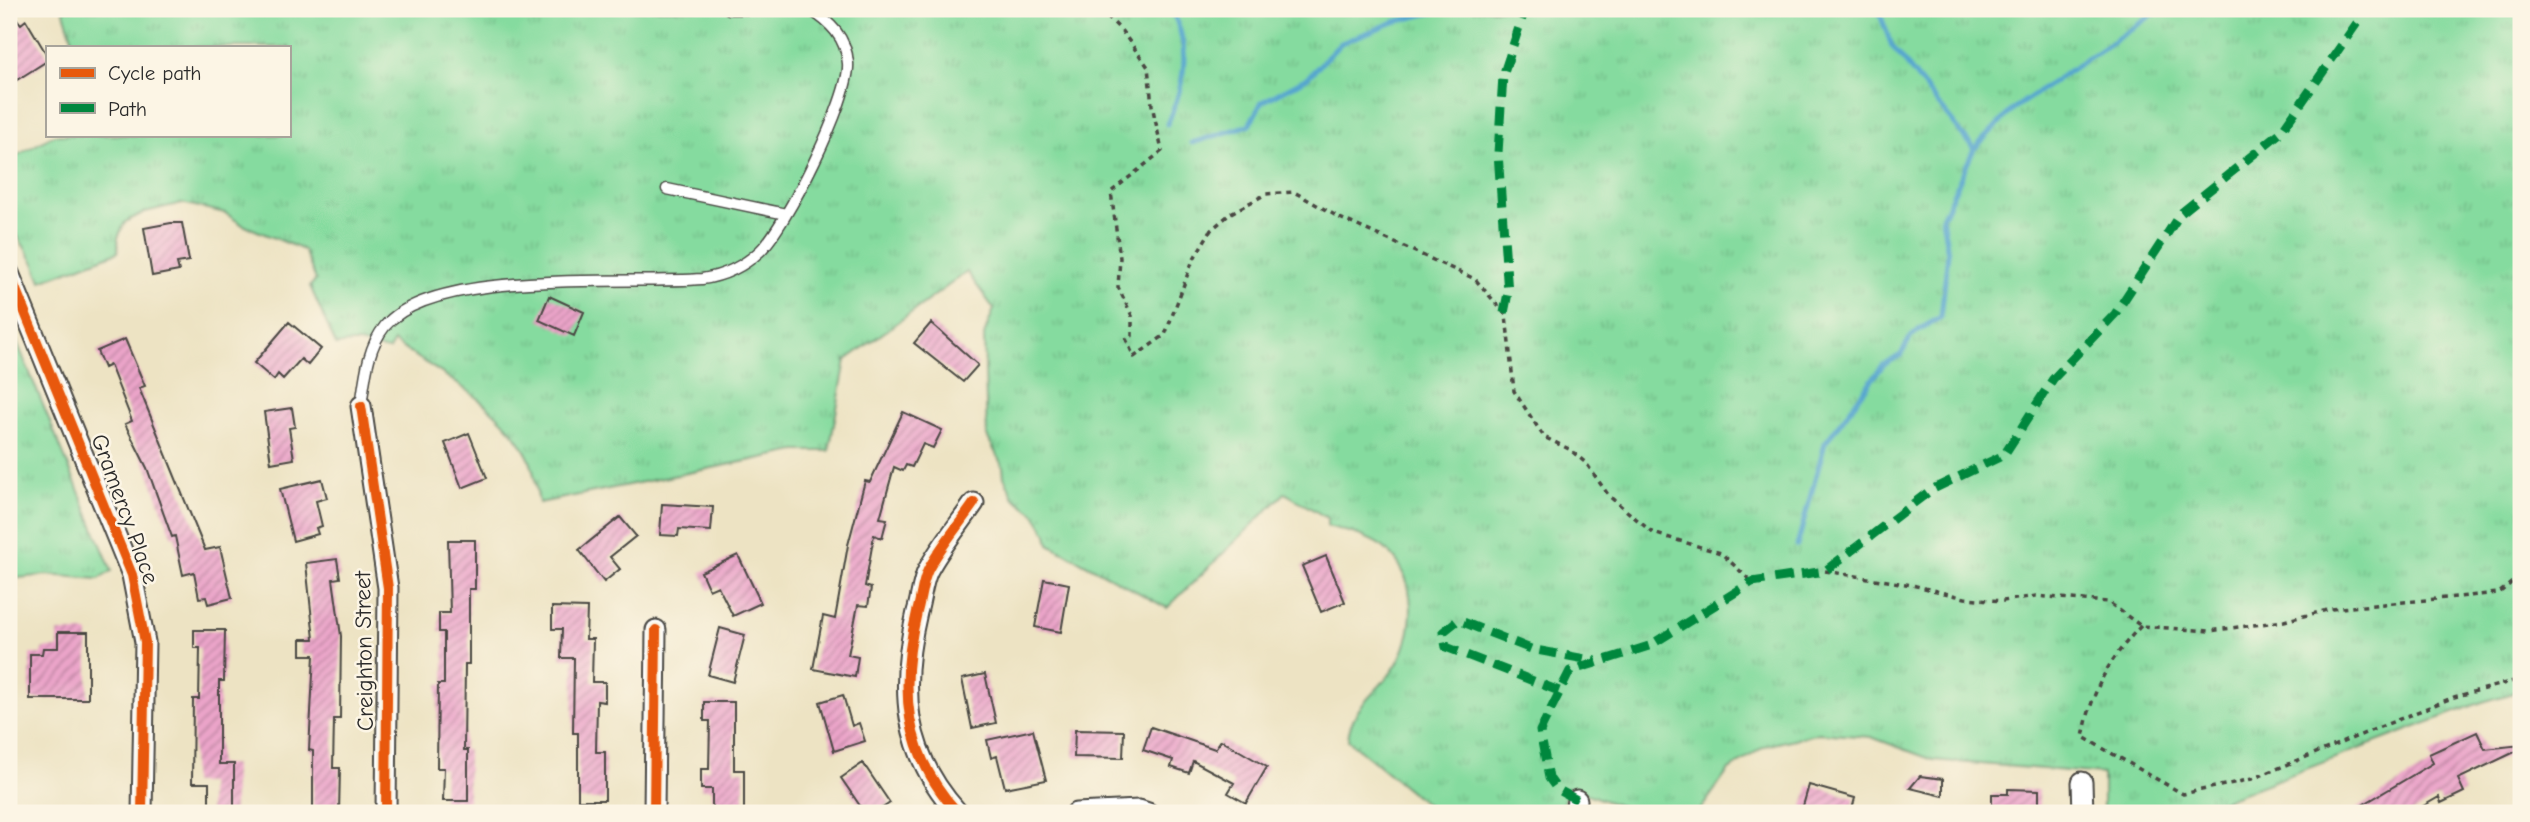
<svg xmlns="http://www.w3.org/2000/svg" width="2530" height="822" font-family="'Comic Neue',sans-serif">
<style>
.grass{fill:url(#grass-tufts);stroke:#588365;stroke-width:2}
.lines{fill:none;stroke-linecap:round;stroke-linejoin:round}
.stream{stroke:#54a5cf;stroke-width:5}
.building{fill:url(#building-hatch)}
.lane-casing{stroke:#484742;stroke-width:13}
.street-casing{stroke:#484742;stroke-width:23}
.path{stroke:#484742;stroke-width:3.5;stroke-dasharray:5 5;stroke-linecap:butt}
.lane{stroke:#fff;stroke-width:10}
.street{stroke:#fff;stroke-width:19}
.quiet{stroke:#00873e;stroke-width:9;stroke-dasharray:18 9;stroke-linecap:butt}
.cycleway-casing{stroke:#fcf5e5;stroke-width:15}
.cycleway{stroke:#e8590c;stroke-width:10}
.labels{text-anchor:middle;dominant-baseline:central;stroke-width:5;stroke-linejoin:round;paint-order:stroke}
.street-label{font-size:23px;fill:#2b2b2b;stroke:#fcf5e5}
</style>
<defs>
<pattern id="grass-tufts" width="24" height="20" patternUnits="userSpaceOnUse" patternTransform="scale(1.75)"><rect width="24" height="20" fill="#85db9f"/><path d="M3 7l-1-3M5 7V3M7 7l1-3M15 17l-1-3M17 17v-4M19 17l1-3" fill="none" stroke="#73bc89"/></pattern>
<pattern id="building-hatch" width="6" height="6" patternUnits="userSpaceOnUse" patternTransform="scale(1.75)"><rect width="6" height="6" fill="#eba4c9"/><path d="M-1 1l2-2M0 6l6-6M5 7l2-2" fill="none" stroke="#bf86a3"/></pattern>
</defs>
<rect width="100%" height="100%" fill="#fcf5e5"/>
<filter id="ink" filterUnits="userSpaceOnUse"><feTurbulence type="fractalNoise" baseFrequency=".0143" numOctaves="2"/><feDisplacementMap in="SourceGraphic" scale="14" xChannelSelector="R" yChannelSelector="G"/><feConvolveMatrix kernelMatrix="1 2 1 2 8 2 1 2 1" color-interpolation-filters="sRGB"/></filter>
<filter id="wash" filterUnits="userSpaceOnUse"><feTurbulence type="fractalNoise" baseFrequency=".00686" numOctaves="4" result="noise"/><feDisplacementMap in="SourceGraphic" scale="28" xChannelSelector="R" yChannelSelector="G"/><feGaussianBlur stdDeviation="1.57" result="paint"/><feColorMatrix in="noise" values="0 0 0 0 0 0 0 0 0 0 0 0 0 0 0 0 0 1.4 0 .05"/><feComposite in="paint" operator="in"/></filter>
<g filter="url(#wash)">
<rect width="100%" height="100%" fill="#ede3c3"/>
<path class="grass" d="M63 9H2521V691L2482 702 2190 813H2103V774L1933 760 1871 737 1819 733 1765 746 1729 770 1698 813H1639L1568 787 1560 813H1437L1348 740C1350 708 1375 695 1393 670 1417 636 1420 574 1383 547 1367 536 1346 531 1327 526V518L1285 493 1167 608 1049 544 1047 534 1034 513 1014 498 1004 477 1003 467 987 436 984 335 994 309 967 272 846 360 829 451H796L539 503C536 488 535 470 528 456 503 405 439 373 394 342L389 350C364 348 366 339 336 345L310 286 316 280 304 250 243 225 225 213 182 203 145 212 125 222 118 237V252L41 281 34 263 9 222V160L54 135H289V47H75Z
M9 323 112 571 99 579 46 575 9 579Z"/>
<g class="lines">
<path class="stream" d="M1167 124C1185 85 1192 47 1171 9
M1192 143 1249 125 1262 102 1307 78 1341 43 1394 22 1446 9
M1974 149 2013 109 2161 9
M1797 546 1825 443 1883 365 1901 355 1910 338 1920 329 1941 317 1948 253 1942 218 1974 149 1892 46 1878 9"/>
</g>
<g id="blocks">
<path class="building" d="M9 9 21 24 26 20 47 55V61L9 85Z
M171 223H182L189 261 177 263 179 271 152 276 144 228Z
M549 296 584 312 574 336 539 320Z
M289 322 321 349 308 365 301 359 283 379 278 374 274 380 254 363Z
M931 323 978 365 963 382 914 343Z
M125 339 145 386 139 388 205 550 220 547 232 598 208 604 206 597 199 598 194 572 183 575 175 536 172 537 147 468 125 424 132 421 110 365 104 368 97 351Z
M292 408 295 427 289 428 294 459 271 463 264 412Z
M903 412 942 430 933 448 923 444 912 467 906 465 903 471 894 467 880 518 887 519 882 538 874 535 865 586 871 588 868 606 858 605 848 655 858 657 855 677 813 669 823 616 835 619 848 545 865 481 870 482Z
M469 433 487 478 462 488 445 443Z
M322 479 327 498 316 501 322 526 316 528 318 534 293 541 280 489Z
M662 504 713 507 711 531 679 529 678 536 660 535Z
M620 517 636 536 610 557 620 569 604 582 579 550Z
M448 540H475V589H469V664H465L464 750H468V801H443L444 768H437L438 684H444V632H439V613H450Z
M738 555 761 603 733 616 718 586 709 590 701 572Z
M1326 556 1345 602 1321 612 1302 566Z
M337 559 340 578 333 579 341 636 340 719H334L333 768H340L339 813H313V751L309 750 314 655H301V639H314L306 563Z
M1044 579 1069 584 1061 632 1035 627Z
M552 607 587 608 586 639H593L592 682H605V702L597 701 596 752H605V800H578V733H573L574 658H561L562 629H552Z
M720 628 745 635 733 682 708 675Z
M194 630H225L224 681H219V764H234V813H209V783H192L193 699H199L200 648H194Z
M58 632H88V699H30V654H42L43 648H58Z
M985 674 996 723 972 728 962 679Z
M843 695 852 726 859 723 865 741 834 751 820 702Z
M704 702H734V770H744V813H712V789H701V769H709L710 721H704Z
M1151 727 1215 749 1221 740 1267 767 1246 803 1228 793 1234 783 1193 761 1189 773 1171 767 1173 760 1143 750Z
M1033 730 1046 780 1005 788 997 756 991 758 987 740Z
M1075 730 1124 731 1123 758 1074 757Z
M2477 732 2485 749 2521 745V749L2458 779 2464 792 2441 803 2439 797 2411 813H2349L2433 763 2429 754Z
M863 763 890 803 875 813H865L841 778Z
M1920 776 1943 779V796L1910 788Z
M1809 785 1855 798 1851 813H1801Z
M2008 789 2039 790V813H1992V794H2008Z"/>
</g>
</g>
<g filter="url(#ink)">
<use href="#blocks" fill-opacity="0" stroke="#484742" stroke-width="2"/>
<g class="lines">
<defs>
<path id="lane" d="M729 9H804
M667 189 786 214
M361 406C365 379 367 348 385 326 434 267 628 285 702 279 723 276 744 266 760 251 785 228 851 97 848 63 846 37 830 22 809 9"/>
<path id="street" d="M9 273 132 575 145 642 142 813
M361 406 388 588 386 813
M2082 782 2083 813
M654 813 656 630
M958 813C903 753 899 688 917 612 921 599 922 582 928 570 940 547 959 525 974 503
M1076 813 1139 810 1148 813
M1575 813 1577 800"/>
</defs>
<use href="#lane" class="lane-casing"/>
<use href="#street" class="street-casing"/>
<path class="path" d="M1100 9 1121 30 1148 67 1152 105 1162 151 1111 192 1120 258 1118 287 1132 316V336L1126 339 1134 357 1165 335 1193 260 1211 230 1231 213 1266 194 1294 192 1340 218 1475 279 1506 315 1514 391 1544 437 1569 449 1586 463 1609 496 1653 533 1721 553 1752 582
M1825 571 1912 585 1965 598 2003 601 2036 596 2108 602 2141 626 2209 631 2284 621 2331 609 2499 593 2521 575
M2141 626C2108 660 2092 690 2083 737L2183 794 2252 779 2454 697 2521 679"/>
<use href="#lane" class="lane"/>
<use href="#street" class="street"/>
<path class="quiet" d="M1504 313 1508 293 1498 153 1503 76 1525 9
M1559 691 1446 647 1443 632 1458 620 1531 649 1596 661
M1577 800 1557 789 1549 778 1540 731 1570 671 1649 646 1752 582 1825 571 1931 490 2004 455 2053 379 2115 314 2180 214 2281 132 2357 23 2360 9"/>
<defs>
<path id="cycleway" d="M9 273 132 575 145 642 142 813
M361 406 388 588 386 813
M654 813 656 630
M958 813C903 753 899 688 917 612 921 599 922 582 928 570 940 547 959 525 974 503"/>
</defs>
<use href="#cycleway" class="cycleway-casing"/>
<use href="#cycleway" class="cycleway"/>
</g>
</g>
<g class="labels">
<g class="street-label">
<text transform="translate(125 509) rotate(70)">Gramercy Place</text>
<text transform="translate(364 651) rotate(-91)">Creighton Street</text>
</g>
</g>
<rect width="2530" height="822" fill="none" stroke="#fcf5e5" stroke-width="35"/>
<rect x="46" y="46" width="245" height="91" fill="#fcf5e5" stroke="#a8a49b" stroke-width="2"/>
<rect x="60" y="68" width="35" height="10" fill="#e8590c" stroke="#a8a49b" stroke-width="2"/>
<text x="108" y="80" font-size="21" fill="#2b2b2b">Cycle path</text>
<rect x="60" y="103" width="35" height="10" fill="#00873e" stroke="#a8a49b" stroke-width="2"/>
<text x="108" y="116" font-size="21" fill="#2b2b2b">Path</text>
</svg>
